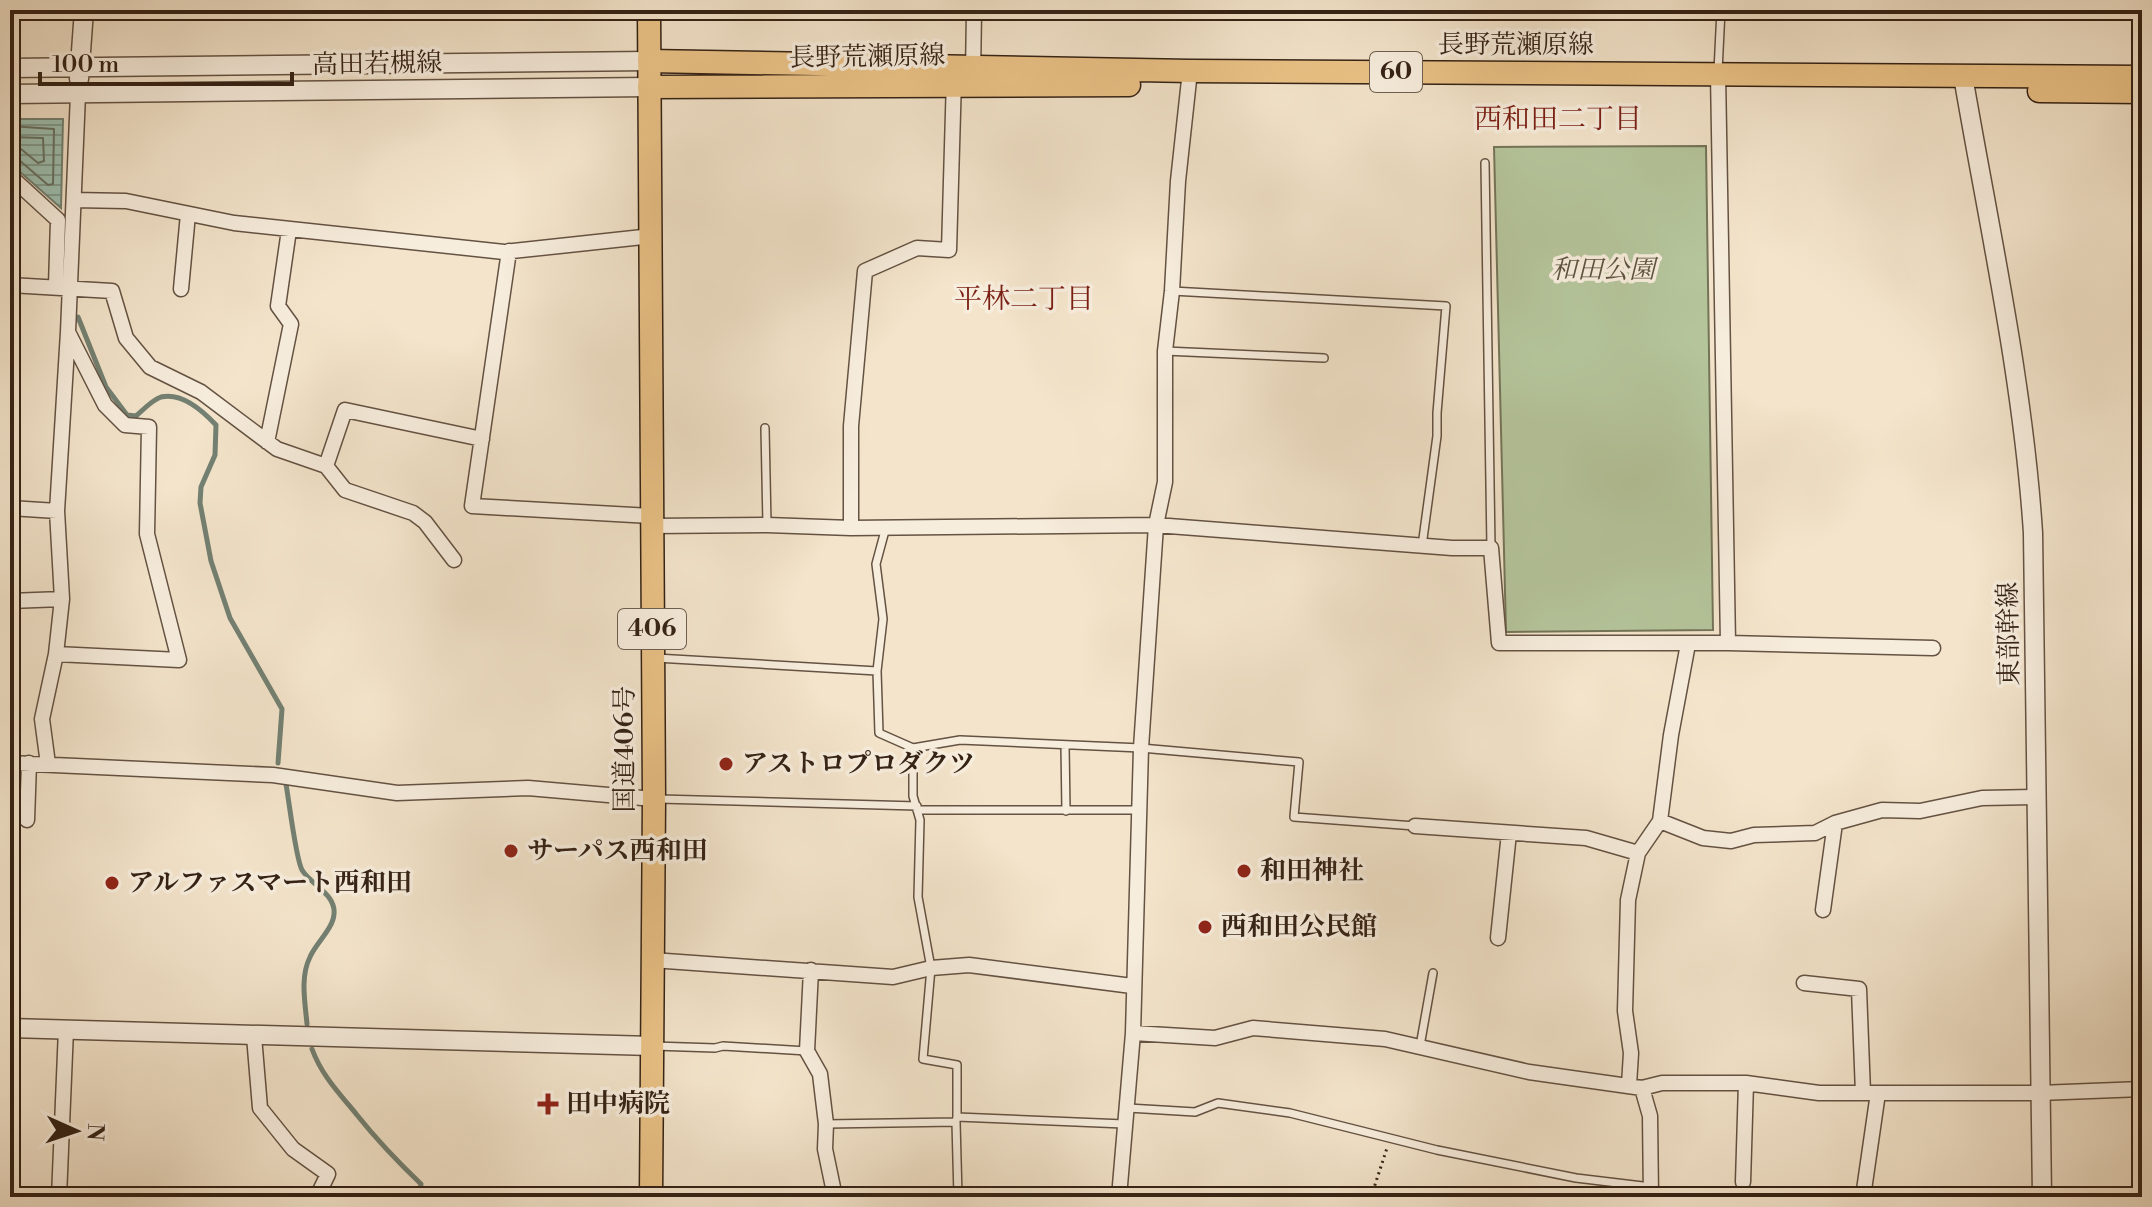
<svg xmlns="http://www.w3.org/2000/svg" width="2152" height="1207" font-family="'Libre Bodoni','Noto Serif JP',serif">
<style>
.green{fill:#b5c59c;stroke:#747458;stroke-width:2}
.water{fill:url(#water-rules);stroke:#738072;stroke-width:2}
.lines{fill:none;stroke-linecap:round;stroke-linejoin:round}
.shore{stroke:#687062;stroke-width:2}
.stream{stroke:#738072;stroke-width:5}
.service-casing{stroke:#645242;stroke-width:10}
.minor-casing{stroke:#645242;stroke-width:17}
.tertiary-casing{stroke:#645242;stroke-width:21}
.primary-casing{stroke:#342215;stroke-width:25}
.trunk-casing{stroke:#342215;stroke-width:25}
.path{stroke:#342215;stroke-width:3;stroke-dasharray:2 4;stroke-linecap:butt}
.service{stroke:#f7eddd;stroke-width:7}
.minor{stroke:#f7eddd;stroke-width:14}
.tertiary{stroke:#f7eddd;stroke-width:18}
.primary{stroke:#eac286;stroke-width:22}
.trunk{stroke:#eac286;stroke-width:22}
.poi-dot{fill:#8f2418;stroke:#f7eddd;stroke-width:3}
.labels{text-anchor:middle;dominant-baseline:central;stroke-width:7;stroke-linejoin:round;paint-order:stroke}
.shield{fill:#f7eddd;stroke:#6e5f51;stroke-width:2}
.shield-label{font-size:24px;font-weight:bold;fill:#342215}
.street-label{font-size:26px;fill:#342215;stroke:#f7eddd}
.park-label{font-size:26px;font-style:italic;fill:#5b533e;stroke:#f7eddd}
.poi-label{font-size:26px;font-weight:bold;fill:#342215;stroke:#f7eddd;text-anchor:start}
.neighbourhood-label{font-size:28px;fill:#7a1f14;stroke:#f7eddd}
</style>
<defs>
<pattern id="water-rules" width="6" height="5" patternUnits="userSpaceOnUse" patternTransform="scale(2)"><rect width="6" height="5" fill="#9dbfb0"/><path d="M0 2.5h6" fill="none" stroke="#819b8e"/></pattern>
</defs>
<rect width="100%" height="100%" fill="#f3e4cb"/>
<filter id="stains"><feTurbulence type="fractalNoise" baseFrequency=".0025" numOctaves="4"/><feColorMatrix values="0 0 0 0 .2 0 0 0 0 .09 0 0 0 0 .02 0 0 0 .5 -.17"/></filter>
<radialGradient id="worn" r=".72"><stop offset=".6" stop-color="#630" stop-opacity="0"/><stop offset="1" stop-color="#630" stop-opacity=".3"/></radialGradient>
<path class="green" d="M1706 146 1713 630 1506 632 1494 147Z"/>
<path class="water" d="M10 119H63L61 208 10 163Z"/>
<g class="lines">
<path class="shore" d="M10 126 54 129 53 184 48 185 18 159 10 157
M10 137 43 138 44 161 38 163 21 149 10 147"/>
<path class="stream" d="M78 317 106 387 127 415 136 416C143 410 152 400 161 397 182 392 203 411 216 425L215 455 201 487 200 503 211 561 230 618 282 709 278 763
M286 784C289 801 296 860 302 870 311 885 336 894 334 914 333 929 316 943 310 957 300 977 305 1002 307 1024
M312 1049C322 1076 339 1093 357 1115 377 1140 398 1162 421 1184L419 1197"/>
<defs>
<path id="service" d="M1718 71 1721 10
M1485 163 1491 548
M1172 291 1446 306 1437 413V436L1422 546
M1165 351 1324 358
M765 428 767 525
M886 527 876 564 883 619 877 671 879 733 913 748V796L920 820 918 897 931 968 923 1059 957 1065V1117
M656 658 877 671
M1065 745 1066 811
M913 748 960 740 1141 748 1299 762 1294 817 1415 826
M659 799 917 806
M917 810H1139
M654 1046 715 1048 723 1046 807 1051
M1420 1046 1433 973
M1128 1108 1195 1112 1218 1103 1290 1113 1437 1150 1576 1178 1651 1187
M956 1121 957 1117 1124 1124
M826 1124 956 1122 958 1197"/>
<path id="minor" d="M1718 74 1728 643
M973 75 974 10
M10 176 58 220 56 286
M74 200 126 201 234 223 504 252 652 236
M509 251 472 506 651 516
M10 285 112 291 126 338 150 367 201 392 277 449 326 466 345 490 413 513 425 522 454 560
M181 289 188 214
M68 332 57 511 62 599 56 654 179 660 147 534 149 427 125 425 105 405 68 332 78 94
M267 442 291 324 278 306 289 230
M326 466 345 410 482 439
M10 508 57 511
M651 526 767 525 851 528 1156 525 1452 548H1491L1499 643H1728L1933 648
M851 528V426L865 271 917 248 949 250 954 78
M10 601 62 599
M10 763 273 775 397 793 528 788 654 799
M48 764 42 719 56 654
M27 820 29 763
M1660 821 1703 838 1731 841 1754 835 1815 833 1835 823 1882 810 1920 811 1982 798 2037 797
M1415 826 1586 838 1638 853
M1823 910 1835 823
M1498 938 1509 833
M652 960 893 977 931 968 969 965 1132 986
M811 970 807 1051 820 1074 826 1124 825 1149 835 1197
M1804 983 1859 989 1863 1093
M1133 1033 1215 1038 1253 1028 1385 1039 1529 1072 1642 1088 1662 1083H1746L1819 1093H2039L2142 1089
M254 1036 260 1108 293 1149 328 1174 317 1197
M1629 1085 1631 1053 1625 1011 1628 900 1638 853 1660 821 1671 735 1688 644
M1642 1088 1650 1116 1651 1197
M1743 1182 1746 1083
M1864 1190 1878 1093
M59 1197 66 1029
M1119 1197 1133 1033 1141 748 1156 525 1165 482V351L1172 291 1178 181 1190 71"/>
<path id="tertiary" d="M10 68 649 61
M1963 76C1989 228 2023 379 2033 533L2042 1197
M79 79 84 10
M10 94 649 87
M10 1028 652 1046"/>
<path id="primary" d="M649 61 1190 71 2142 77
M649 87 1129 85
M2039 91 2142 92"/>
<path id="trunk" d="M649 10 654 799 651 1197"/>
</defs>
<use href="#service" class="service-casing"/>
<use href="#minor" class="minor-casing"/>
<use href="#tertiary" class="tertiary-casing"/>
<use href="#primary" class="primary-casing"/>
<use href="#trunk" class="trunk-casing"/>
<path class="path" d="M1371 1197 1387 1148"/>
<use href="#service" class="service"/>
<use href="#minor" class="minor"/>
<use href="#tertiary" class="tertiary"/>
<use href="#primary" class="primary"/>
<use href="#trunk" class="trunk"/>
</g>
<g class="poi-dot">
<circle cx="726" cy="764" r="8"/>
<circle cx="511" cy="851" r="8"/>
<circle cx="1244" cy="871" r="8"/>
<circle cx="112" cy="883" r="8"/>
<circle cx="1205" cy="927" r="8"/>
<path d="M544 1092h8v8h8v8h-8v8h-8v-8h-8v-8h8z"/>
</g>
<g class="labels">
<g class="shield">
<rect x="1370" y="52" width="52" height="40" rx="6"/>
<rect x="618" y="609" width="68" height="40" rx="6"/>
</g>
<g class="shield-label">
<text x="1396" y="72">60</text>
<text x="652" y="629">406</text>
</g>
<g class="street-label">
<text x="1516" y="45">長野荒瀬原線</text>
<text transform="translate(867 57) rotate(-1)">長野荒瀬原線</text>
<text transform="translate(377 64) rotate(-1)">高田若槻線</text>
<text transform="translate(2009 634) rotate(-91)">東部幹線</text>
<text transform="translate(625 749) rotate(-90)">国道406号</text>
</g>
<g class="park-label">
<text x="1603" y="270">和田公園</text>
</g>
<g class="poi-label">
<text x="742" y="764">アストロプロダクツ</text>
<text x="527" y="851">サーパス西和田</text>
<text x="1260" y="871">和田神社</text>
<text x="128" y="883">アルファスマート西和田</text>
<text x="1221" y="927">西和田公民館</text>
<text x="566" y="1104">田中病院</text>
</g>
<g class="neighbourhood-label">
<text x="1558" y="119">西和田二丁目</text>
<text x="1024" y="299">平林二丁目</text>
</g>
</g>
<rect width="2152" height="1207" fill="none" stroke="#f3e4cb" stroke-width="40"/>
<rect x="12" y="12" width="2128" height="1183" fill="none" stroke="#342215" stroke-width="4"/>
<rect x="20" y="20" width="2112" height="1167" fill="none" stroke="#342215" stroke-width="2"/>
<g transform="translate(76 1131) rotate(93)" stroke="#f7eddd" stroke-width="6" paint-order="stroke">
<path d="M0-6L14 30L0 20L-14 30Z" fill="#342215"/>
<text y="-12" font-size="22" font-weight="bold" text-anchor="middle" fill="#342215">N</text>
</g>
<path d="M40 72v12h252v-12" fill="none" stroke="#342215" stroke-width="4"/>
<text x="52" y="72" font-size="24" fill="#342215" stroke="#f7eddd" stroke-width="6" paint-order="stroke">100 m</text>
<rect width="100%" height="100%" filter="url(#stains)"/>
<rect width="100%" height="100%" fill="url(#worn)"/>
</svg>
